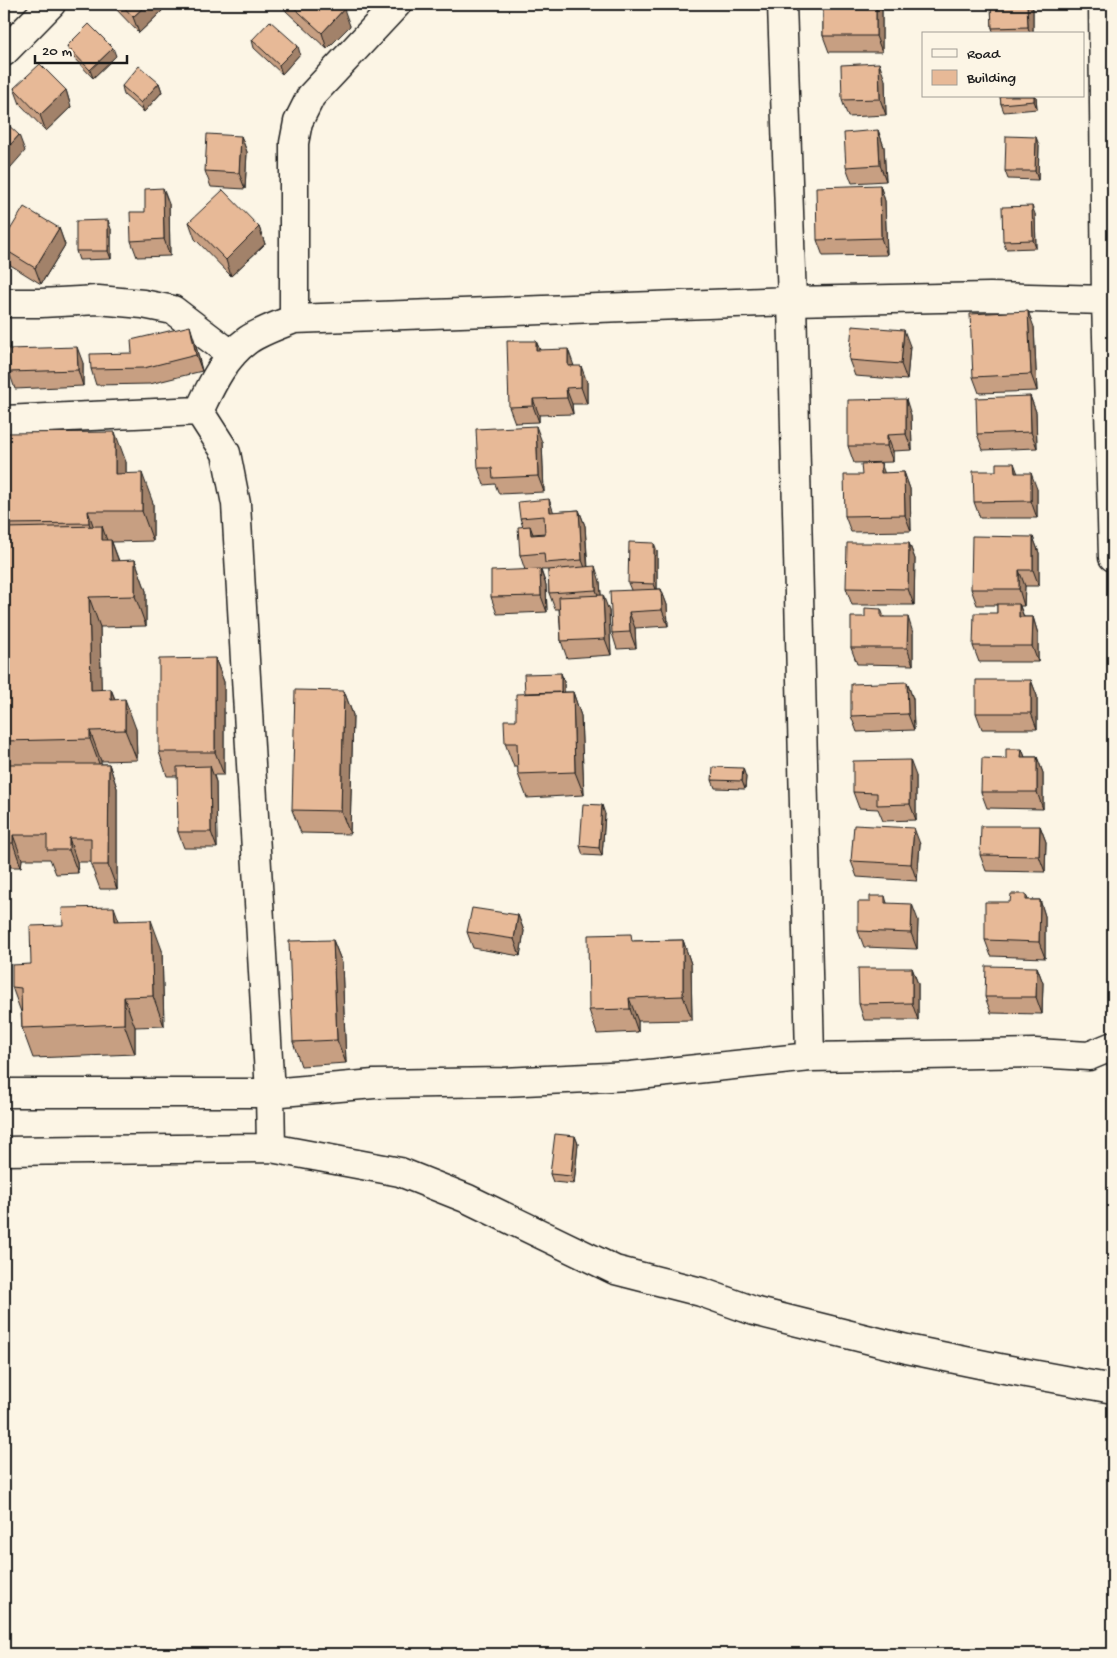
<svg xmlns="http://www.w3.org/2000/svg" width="1117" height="1658" font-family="'Gochi Hand',sans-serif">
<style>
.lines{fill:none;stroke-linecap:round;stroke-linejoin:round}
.minor-casing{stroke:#1c1c1c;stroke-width:31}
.minor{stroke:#fcf5e5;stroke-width:28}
.wall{fill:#c79f82;stroke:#1c1c1c;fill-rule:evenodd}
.shaded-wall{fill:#a2826a;stroke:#1c1c1c}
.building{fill:#e7b997;stroke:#1c1c1c}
</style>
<rect width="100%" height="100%" fill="#fcf5e5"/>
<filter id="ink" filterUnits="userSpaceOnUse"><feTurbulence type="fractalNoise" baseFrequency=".02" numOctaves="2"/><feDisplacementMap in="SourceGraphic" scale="10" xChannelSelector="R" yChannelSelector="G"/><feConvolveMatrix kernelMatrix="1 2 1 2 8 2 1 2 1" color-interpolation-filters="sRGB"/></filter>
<g filter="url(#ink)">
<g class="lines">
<defs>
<path id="minor" d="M782 4 792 301 810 1057
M1103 4 1106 300 1113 557
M4 52 51 4
M4 303H41L98 300 143 304 173 310 232 355
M294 319V143L298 122 311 96 397 4
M199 411C211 386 224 357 248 340 261 331 279 325 294 319L792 301 990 297 1106 300 1113 303
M199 411 226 453 236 504 270 1093 271 1148
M4 420 199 411
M4 1093H270L374 1084 503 1082 630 1076 810 1057 1035 1053 1089 1056 1113 1046
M4 1151 271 1148 400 1172 468 1199 615 1270 701 1292 754 1311 907 1349 999 1368 1113 1389"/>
</defs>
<use href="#minor" class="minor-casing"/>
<use href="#minor" class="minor"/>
</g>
<path class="wall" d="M113 4H159L162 11 139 33 114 7Z
M284 4H338L350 26 327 49 286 11Z
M823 4H882V52H829L823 36Z
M991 4H1031L1033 9V34H994L992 28Z
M252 40 300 54 282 74 254 48Z
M67 46 116 56 93 78 70 54Z
M885 80 886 115 848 117 842 100Z
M159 83 162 92 144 112 124 95 122 86Z
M14 88 66 90 71 107 46 131 20 104Z
M1000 96H1036L1037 109 1004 112 1001 104Z
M878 130 884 147 886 181 852 183 846 167Z
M241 136 247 152 245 189 211 187 205 171Z
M1039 145 1038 180 1008 179 1005 171Z
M880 185 885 201 887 255 823 256 817 240Z
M169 204 170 256 137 257 131 241Z
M1035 214 1036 248 1006 249 1003 241Z
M189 222 259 227 265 244 231 276 195 239Z
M4 226 10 230 59 228 65 245 41 284 4 261Z
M111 229V259L79 260 76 251Z
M1034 327 1037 391 979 393 973 377Z
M536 341 540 350 574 366 587 382V404H572L573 414 539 415V422L515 423 509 407Z
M195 342 202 371 150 384 96 385 91 369 132 353Z
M910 346 907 380 855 376 849 360Z
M4 356 8 368 10 388H4Z
M83 363V386L15 389 9 372Z
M1030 396 1036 412 1037 448 983 450 977 434Z
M911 415 912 450 893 451V462L854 463 848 446Z
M4 433 126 462V473L153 503V541L112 542 119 561 135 560 146 591V626L100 627 101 690 111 689 115 699 136 729 137 760 101 761V764H109L117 788V889H100L91 865V862H77L78 873 56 874 50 859H22L21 867H4Z
M542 442 544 492 499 494 495 484 484 485 478 468Z
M904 472 910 489 911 531 851 532 845 516 862 475Z
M1018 473 1037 489V518H980L974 502Z
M579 510 585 526 588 567 600 582 601 595 609 611 611 655 567 658 561 641 559 609H555L549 593 548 572V570H541L546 585 547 612 497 614 491 597 525 570 520 555 523 527 520 518 553 512ZM545 533V534L534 535 533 534Z
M1033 537 1039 553V586H1025L1024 606H1020L1024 617H1033L1038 634V662H979L973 646 997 613V605H977L971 589Z
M909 543 915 559 914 605H852L846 588Z
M657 551V589H661L667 605 668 626 635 628 636 648 617 649 612 633 631 590 628 583Z
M881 609 884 617 913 633V665L857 664 851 648 865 617Z
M215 658 224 682V775H214L216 782 217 848H184L178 832V776H167L159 752Z
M561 673 564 682V692H573L581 716 584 795 527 798 518 774V767H514L505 743 516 720 525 693Z
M1031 680 1037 696V729H982L976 713Z
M907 682 913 699 914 730 857 732 851 716Z
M344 691 353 715 350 834 301 833 292 810Z
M1022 749 1025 757H1037L1043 773V809L987 808 981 792 1006 759Z
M916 776V820L883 821 878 809 859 808 853 792Z
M746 777 745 789 715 788 712 780Z
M605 814 602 856 583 855 580 846Z
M1040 826 1046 842 1045 872 986 871 980 855Z
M920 844 917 881 857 877 851 861Z
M1026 894 1028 900H1040L1045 916V958L991 956 985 940 1010 902Z
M885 896 887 903 918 920 917 949 864 947 858 931 870 902Z
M518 915 524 931 520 956 473 948 467 932Z
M119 921 162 950 164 1026 135 1027V1054L33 1058 22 1028 21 1012 12 987 63 925Z
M333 940 342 963 346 1063 301 1066 293 1042Z
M683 940 691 964 692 1020 638 1021V1032L597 1034 589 1010 634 941Z
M1037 967 1043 983 1042 1014 991 1013 985 997Z
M912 968 918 984V1020H864L859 1004Z
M575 1136 578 1144 574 1184 553 1182 550 1174Z"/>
<path class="shaded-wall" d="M147 4H159L162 11 139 33 133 17Z
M876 4H882V52L876 36Z
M1027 4H1031L1033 9V34H1030L1028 27Z
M344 9 350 26 327 49 322 33Z
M298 46 300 54 282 74 279 65Z
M113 48 116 56 93 78 90 70Z
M879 63 885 80 886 115 880 99Z
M159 83 162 92 144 112 141 103Z
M66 90 71 107 46 131 40 115Z
M1034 96H1036L1037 109 1034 101Z
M878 130 884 147 886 181 880 165Z
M19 135 25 151 4 175V152Z
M241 136 247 152 245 189 239 173Z
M1036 137 1039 145 1038 180 1035 171Z
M880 185 885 201 887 255 881 238Z
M163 188 169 204 170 256 164 239Z
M1032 206 1035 214 1036 248 1033 240Z
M108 220 111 229V259L108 251Z
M259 227 265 244 231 276 226 260Z
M59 228 65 245 41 284 35 268Z
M1028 311 1034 327 1037 391 1031 374Z
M190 326 195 342 202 371 196 355Z
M904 330 910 346 907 380 901 364Z
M536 341 542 357 536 350Z
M77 347 83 363V386L78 370Z
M568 349 574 366H568Z
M4 356 8 368 10 388 4 372Z
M581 366 587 382V404L581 387Z
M566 388 572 404 573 414 567 398Z
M1030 396 1036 412 1037 448 1031 432Z
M533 399 539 415V422L533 406Z
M906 399 911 415 912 450 906 434Z
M536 426 542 442 544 492 538 476Z
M115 432 126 462V504L115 474Z
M887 435 893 451V462L887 446Z
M881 463 887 480 881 473Z
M1014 463 1020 479 1015 473Z
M904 472 910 489 911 531 905 515Z
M142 473 153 503V541L142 511Z
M1031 473 1037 489V518L1031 501Z
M549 499 555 516 550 512Z
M579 510 585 526 588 576 582 560Z
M88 511 99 542 100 553 89 523Z
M102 526 111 552V540L122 570 123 591 102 540Z
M530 526 536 542 531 535Z
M1033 537 1039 553V586L1033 570Z
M654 543 657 551V592L654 584Z
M909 543 915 559 914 605 908 589Z
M135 560 146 591V626L135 596Z
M595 566 600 582 602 606 596 590Z
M540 569 546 585 547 612 541 596Z
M1019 570 1025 586 1024 606 1019 589Z
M661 589 667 605 668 626 662 610Z
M603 595 609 611 611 655 605 639Z
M89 597 100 627 102 720 91 690Z
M1019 604 1025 620 1019 617Z
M629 612 635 628 636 648 630 632Z
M908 617 913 633V665L907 648Z
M1033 617 1038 634V662L1032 646Z
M215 658 224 682V775L215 752Z
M561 673 564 682V703L561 694Z
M1031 680 1037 696V729L1031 713Z
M907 682 913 699 914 730 908 714Z
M111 689 122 720 111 700Z
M344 691 353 715 350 834 341 811Z
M573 692 581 716 584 795 575 772Z
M125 699 136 729 137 760 125 730Z
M90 731 101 761V769L90 739Z
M1022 749 1028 766 1021 757Z
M1037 757 1043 773V809L1037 792Z
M910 760 916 776V820L910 804Z
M109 764 117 788V889L108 865Z
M210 766 216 782 217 848 211 832Z
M743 768 746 777 745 789 742 781Z
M602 805 605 814 602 856 599 848Z
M1040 826 1046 842 1045 872 1039 856Z
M914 828 920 844 917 881 911 864Z
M13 835 22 859 21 867 13 843Z
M69 838 77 862 78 873 69 850Z
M1040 900 1045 916V958L1039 942Z
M912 904 918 920 917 949 911 933Z
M114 907 125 937 115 921Z
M518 915 524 931 520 956 514 939Z
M151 920 162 950 164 1026 153 996Z
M333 940 342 963 346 1063 337 1040Z
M683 940 691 964 692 1020 683 996Z
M1037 967 1043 983 1042 1014 1036 997Z
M912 968 918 984V1020L912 1003Z
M124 997 135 1027V1054L124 1024Z
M629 998 638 1021V1032L630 1009Z
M575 1136 578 1144 574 1184 571 1176Z"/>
<path class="building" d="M121 4H147L133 17Z
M290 4H338L344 9 322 33Z
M823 4H876V36H823Z
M991 4H1027L1028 27 992 28Z
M270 21 298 46 279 65 252 40Z
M89 24 113 48 90 70 67 46Z
M879 63 880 99 842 100 841 65Z
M40 64 66 90 40 115 14 88Z
M139 66 159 83 141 103 122 86Z
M1000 96H1034V101L1001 104Z
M4 121 19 135 4 152Z
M878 130 880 165 846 167 844 133Z
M207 134 241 136 239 173 205 171Z
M1006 136 1036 137 1035 171H1005Z
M880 185 881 238 817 240 816 187Z
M163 188 164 239 131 241 130 212H145V189Z
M223 190 259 227 226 260 189 222Z
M1032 206 1033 240 1003 241 1002 207Z
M24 207 59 228 35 268 4 249V226L10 230Z
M108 220V251H76V221Z
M1028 311 1031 374 973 377 970 314Z
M190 326 196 355 144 368 91 369 90 354 132 353 131 340Z
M852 326 904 330 901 364 849 360Z
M507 341H536V350L568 349V366H581V387L566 388 567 398 533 399V406L509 407Z
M77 347 78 370 9 372 8 349Z
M1030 396 1031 432 977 434 976 398Z
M906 399V434L887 435V446H848V400Z
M536 426 538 476 493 478 492 468H478L476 429Z
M115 432V474L142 473V511H88L89 523 4 524V433Z
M881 463V473L904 472 905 515 845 516 844 475H862L861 464Z
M996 463H1014L1015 473H1031V501L974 502 973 471H996Z
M549 499 550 512 579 510 582 560 545 563 544 553 520 555 518 527 530 526 531 535 545 534 544 516 520 518 518 502Z
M102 526V540H111L112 561 135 560V596L89 597 91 690 111 689V700L125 699V730L90 731V739L4 741V528Z
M972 536 1033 537V570H1019V589H971Z
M629 542 654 543V584L628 583Z
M847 543H909L908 589 846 588Z
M595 566 596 590 549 593 548 570Z
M540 569 541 596 491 597V571Z
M661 589 662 610 629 612 630 632 612 633 610 591Z
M603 595 605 639 561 641 559 597Z
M997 604H1019V617H1033L1032 646H973L974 613H997Z
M865 608 881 609V617H908L907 648H851V617H865Z
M215 658V752H159V659Z
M561 673V692L525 693 524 674Z
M976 680H1031V713H976Z
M907 682 908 714 851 716V684Z
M295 690 344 691 341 811 292 810Z
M573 692 575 772 518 774 517 743H505L504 720H516V694Z
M1006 749H1022L1021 757H1037V792H981L982 758 1006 759Z
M910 760V804L877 805V793L853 792V761Z
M4 764H109L108 865H91V838H69V850H47V835H13V843H4Z
M210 766 211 832H178L177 767Z
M713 767 743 768 742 781 712 780Z
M583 804 602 805 599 848 580 846Z
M854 825 914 828 911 864 851 861Z
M981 826H1040L1039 856 980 855Z
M1011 894H1026V900H1040L1039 942 985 940V902H1010Z
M870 896H885V903L912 904 911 933 858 931V902H870Z
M114 907 115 921 151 920 153 996 124 997V1024L22 1028 21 988 12 987V965L31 964 30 926 63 925 62 908Z
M472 908 518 915 514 939 467 932Z
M631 934 632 941 683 940V996L629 998 630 1009 589 1010 588 935Z
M333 940 337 1040 293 1042 289 941Z
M986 966 1037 967 1036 997H985Z
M858 968H912V1003L859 1004Z
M555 1134 575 1136 571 1176 550 1174Z"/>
</g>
<rect width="1117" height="1658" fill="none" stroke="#fcf5e5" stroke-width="20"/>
<rect x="10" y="10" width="1097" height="1638" fill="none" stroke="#1c1c1c" stroke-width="2" filter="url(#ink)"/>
<rect x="922" y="32" width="162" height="65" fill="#fcf5e5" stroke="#a29e95"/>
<rect x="932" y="49" width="25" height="8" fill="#fcf5e5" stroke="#a29e95"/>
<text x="967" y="58" font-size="15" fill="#1c1c1c">Road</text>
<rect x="932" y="70" width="25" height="15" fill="#e7b997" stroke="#a29e95"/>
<text x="967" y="82" font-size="15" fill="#1c1c1c">Building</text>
<path d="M35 55v8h92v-8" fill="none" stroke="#1c1c1c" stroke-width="2.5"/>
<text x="42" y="55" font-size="15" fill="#1c1c1c" stroke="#fcf5e5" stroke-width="4" paint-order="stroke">20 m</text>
</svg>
